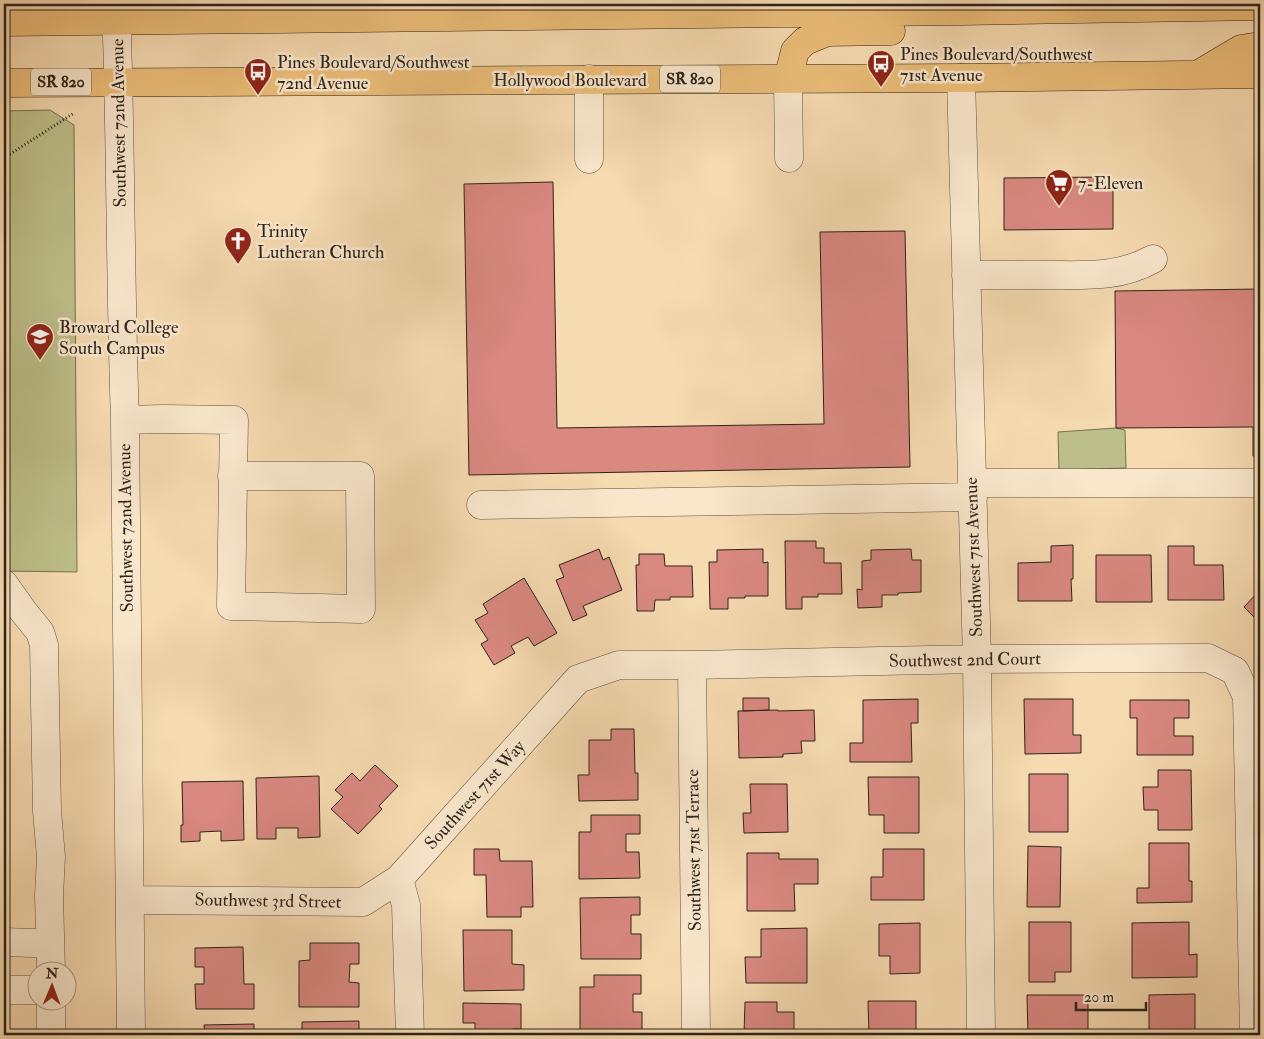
<svg xmlns="http://www.w3.org/2000/svg" width="1264" height="1039" font-family="'IM FELL Double Pica',serif">
<style>
.green{fill:#bdbf8a;stroke:#747252}
.building{fill:#da8981;stroke:#2c241a}
.lines{fill:none;stroke-linecap:round;stroke-linejoin:round}
.minor-casing{stroke:#5e5240;stroke-width:29}
.highway-casing{stroke:#2c241a;stroke-width:29}
.path{stroke:#2c241a;stroke-width:3;stroke-dasharray:1 2.5;stroke-linecap:butt}
.minor{stroke:#f9e7cc;stroke-width:28}
.highway{stroke:#ebbd78;stroke-width:28}
.labels{text-anchor:middle;dominant-baseline:central;stroke-width:5;stroke-linejoin:round;paint-order:stroke}
.shield{fill:#f9e7cc;stroke:#6a5e4f;stroke-width:1}
.shield-label{font-size:16px;font-weight:bold;fill:#2c241a}
.poi-label{font-size:18px;fill:#2c241a;stroke:#f9e7cc;text-anchor:start}
.street-label{font-size:18px;fill:#2c241a;stroke:#f9e7cc}
</style>
<rect width="100%" height="100%" fill="#f6dab0"/>
<filter id="stains"><feTurbulence type="fractalNoise" baseFrequency=".004" numOctaves="4"/><feColorMatrix values="0 0 0 0 .2 0 0 0 0 .09 0 0 0 0 .02 0 0 0 .5 -.17"/></filter>
<radialGradient id="worn" r=".72"><stop offset=".6" stop-color="#630" stop-opacity="0"/><stop offset="1" stop-color="#630" stop-opacity=".3"/></radialGradient>
<path class="green" d="M50 110 74 125 77 572 4 571V111Z
M1116 428 1125 430 1126 468 1059 470 1058 432Z"/>
<path class="building" d="M1107 177V186H1113V229L1004 230V178Z
M553 182 557 428 824 424 820 232 905 231 910 467 469 475 464 184Z
M1260 289V456H1253V427L1116 428 1115 291Z
M785 541H816V548H824V563H841L842 594H818V597H802V609H786Z
M1073 545V579H1071L1072 601H1018V563L1051 562V546Z
M1168 546H1194V565H1223L1224 600H1168Z
M599 549 603 560 609 557 622 590 583 606 587 615 573 621 556 580 564 577 559 565Z
M763 549V563L768 562V596H745V598H728V609H710L709 562H717V550Z
M911 549 912 560H921V592L898 593V595H882V607L858 608 857 589 862 590V561L871 560V550Z
M639 554H664L665 566H692L693 597H670V600H655L654 611H637L636 565H639Z
M1096 555H1151L1152 602H1096Z
M524 578 557 633 534 646 528 637 511 646 515 653 494 665 481 644 488 640 475 620 488 613 483 604Z
M1260 590V623L1244 607Z
M743 698H769V710L743 711Z
M918 699V723H911L912 762H850V743H863V700Z
M1024 699H1073V735H1081V753L1025 754Z
M1130 700H1189V718H1174V736H1193V755H1137V718H1130Z
M778 710V711L814 710 815 741H801L802 753 783 754V757L739 758 738 711Z
M611 729H634L635 773H638V800L579 801 578 775H589V740H611Z
M375 765 398 786 379 806 382 809 358 834 331 809 343 797 335 790 352 773 360 781Z
M1158 770H1191L1192 830H1158V810H1144L1143 787H1158Z
M1029 774H1068V832H1029Z
M319 776 320 837 298 838V828H276V839H257L256 778Z
M868 777H919V833H884V815H869Z
M243 781 244 840 221 841V831L200 832V841L181 842V825H183L182 782Z
M750 784H787L788 832 744 833 743 813H751Z
M591 815H640V834H626V852H639L640 878 579 879V832H591Z
M1149 843H1189V881H1192V902L1137 903V888H1149Z
M1028 846 1061 847 1060 907H1027Z
M474 849H499L500 861H532L533 907H521V917H487L486 875H474Z
M883 849H924V900H871V877H883Z
M747 853H779V859H818V884H794L795 911H747Z
M640 897V915H631V934H641V959H581L580 898Z
M1029 922H1071V972H1055V982H1029Z
M1189 922V955L1197 954V977L1132 978V923Z
M920 923V973L890 974V956H879V924Z
M807 928V983H746L745 957H761V929Z
M463 930H512V964L524 965V990L464 991Z
M310 943H359V964H350L349 982 359 983V1007H299V961L310 960Z
M243 947 244 984H254V1009H196L195 984H204V967H195V948Z
M594 975H641V994H633V1012H642V1035H580V987H594Z
M1195 994V1035H1149V995Z
M1027 995H1088V1031H1101V1035H1028Z
M868 1001H916V1035H924H869Z
M745 1002H777V1012H794V1035H744Z
M463 1003 521 1004V1029H513V1035H475V1023H463Z
M359 1021V1035H302V1022Z
M254 1024V1035H205L204 1025Z"/>
<g class="lines">
<defs>
<path id="minor" d="M116 4C121 142 120 281 125 420L131 1035
M961 78 977 659 981 1035
M589 79V159
M788 79 789 158
M966 275C993 275 1021 275 1048 275 1085 275 1119 278 1153 259
M125 420 163 419 234 420 231 606 361 609 360 476H232
M972 483H1260
M481 505 973 497
M4 584 23 611 40 632 44 645 47 811 51 857 49 896 51 972
M692 665 696 1035
M130 900 363 902 399 879
M4 942 33 943 50 942
M4 990H38
M51 1002V1035
M410 1035 406 905 399 879 578 679 619 665H692L977 659 1208 658 1235 671 1247 697 1254 1035"/>
<path id="highway" d="M4 22 962 11 1260 6
M1199 74 1241 49 1260 46
M788 79 795 51 805 41 827 32 891 31
M4 83 961 78 1260 74"/>
</defs>
<use href="#minor" class="minor-casing"/>
<use href="#highway" class="highway-casing"/>
<path class="path" d="M4 158 74 113
M4 252C9 268 8 284 4 300"/>
<use href="#minor" class="minor"/>
<use href="#highway" class="highway"/>
</g>
<defs>
<symbol id="bus-pin" viewBox="-11 -11 22 30"><path d="M0 17L-7.5 6A9.5 9.5 0 1 1 7.5 6Z" fill="#8f2418" stroke="#f9e7cc"/><path d="M-5-6H5V4H4V6H2V4H-2V6H-4V4H-5ZM-3.5-4V0h7V-4ZM-3.5 1.2v1.5H-2V1.2ZM2 1.2v1.5H3.5V1.2Z" fill="#fff"/></symbol>
<symbol id="supermarket-pin" viewBox="-11 -11 22 30"><path d="M0 17L-7.5 6A9.5 9.5 0 1 1 7.5 6Z" fill="#8f2418" stroke="#f9e7cc"/><path d="M-6-5.5h2.5l.6 2H6L4.5 2H-2.5L-4.4-4H-6ZM-1.5 3.2a1.3 1.3 0 1 0 .1 0ZM3 3.2a1.3 1.3 0 1 0 .1 0Z" fill="#fff"/></symbol>
<symbol id="church-pin" viewBox="-11 -11 22 30"><path d="M0 17L-7.5 6A9.5 9.5 0 1 1 7.5 6Z" fill="#8f2418" stroke="#f9e7cc"/><path d="M-1.2-6h2.4v3.5h3.3v2.4h-3.3V6h-2.4V-.1h-3.3v-2.4h3.3Z" fill="#fff"/></symbol>
<symbol id="university-pin" viewBox="-11 -11 22 30"><path d="M0 17L-7.5 6A9.5 9.5 0 1 1 7.5 6Z" fill="#8f2418" stroke="#f9e7cc"/><path d="M0-5L7-2L0 1L-7-2ZM-4 1L0 2.5L4 1V4Q0 6-4 4Z" fill="#fff"/></symbol>
</defs>
<g fill-rule="evenodd">
<use href="#bus-pin" x="865" y="48" width="32" height="43"/>
<use href="#bus-pin" x="242" y="56" width="32" height="43"/>
<use href="#supermarket-pin" x="1043" y="167" width="32" height="43"/>
<use href="#church-pin" x="222" y="225" width="32" height="43"/>
<use href="#university-pin" x="24" y="321" width="32" height="43"/>
</g>
<g class="labels">
<g class="shield">
<rect x="660" y="65.5" width="60" height="27" rx="4"/>
<rect x="31" y="68.5" width="60" height="27" rx="4"/>
</g>
<g class="shield-label">
<text x="690" y="79">SR 820</text>
<text x="61" y="82">SR 820</text>
</g>
<g class="poi-label">
<text x="900" y="54">Pines Boulevard/Southwest<tspan x="900" dy="21">71st Avenue</tspan></text>
<text x="277" y="62">Pines Boulevard/Southwest<tspan x="277" dy="21">72nd Avenue</tspan></text>
<text x="1078" y="183">7-Eleven</text>
<text x="257" y="231">Trinity<tspan x="257" dy="21">Lutheran Church</tspan></text>
<text x="59" y="327">Broward College<tspan x="59" dy="21">South Campus</tspan></text>
</g>
<g class="street-label">
<text x="570" y="80">Hollywood Boulevard</text>
<text transform="translate(119 123) rotate(-91)">Southwest 72nd Avenue</text>
<text transform="translate(126 528) rotate(-91)">Southwest 72nd Avenue</text>
<text transform="translate(974 557) rotate(-92)">Southwest 71st Avenue</text>
<text transform="translate(965 660) rotate(-1)">Southwest 2nd Court</text>
<text transform="translate(475 795) rotate(-48)">Southwest 71st Way</text>
<text transform="translate(694 850) rotate(-91)">Southwest 71st Terrace</text>
<text transform="translate(268 901) rotate(1)">Southwest 3rd Street</text>
</g>
</g>
<rect width="1264" height="1039" fill="none" stroke="#f6dab0" stroke-width="20"/>
<rect x="5" y="5" width="1254" height="1029" fill="none" stroke="#2c241a" stroke-width="2.5"/>
<rect x="10" y="10" width="1244" height="1019" fill="none" stroke="#2c241a"/>
<g transform="translate(52 986) rotate(1)"><circle r="24" fill="#f9e7cc" stroke="#a79985"/>
<path d="M0-4L9 19L0 12L-9 19Z" fill="#8f2418"/>
<text y="-8" font-size="14" font-weight="bold" text-anchor="middle" fill="#2c241a">N</text>
</g>
<path d="M1076 1002v8h70v-8" fill="none" stroke="#2c241a" stroke-width="2.5"/>
<text x="1084" y="1002" font-size="15" fill="#2c241a" stroke="#f9e7cc" stroke-width="4" paint-order="stroke">20 m</text>
<rect width="100%" height="100%" filter="url(#stains)"/>
<rect width="100%" height="100%" fill="url(#worn)"/>
</svg>
